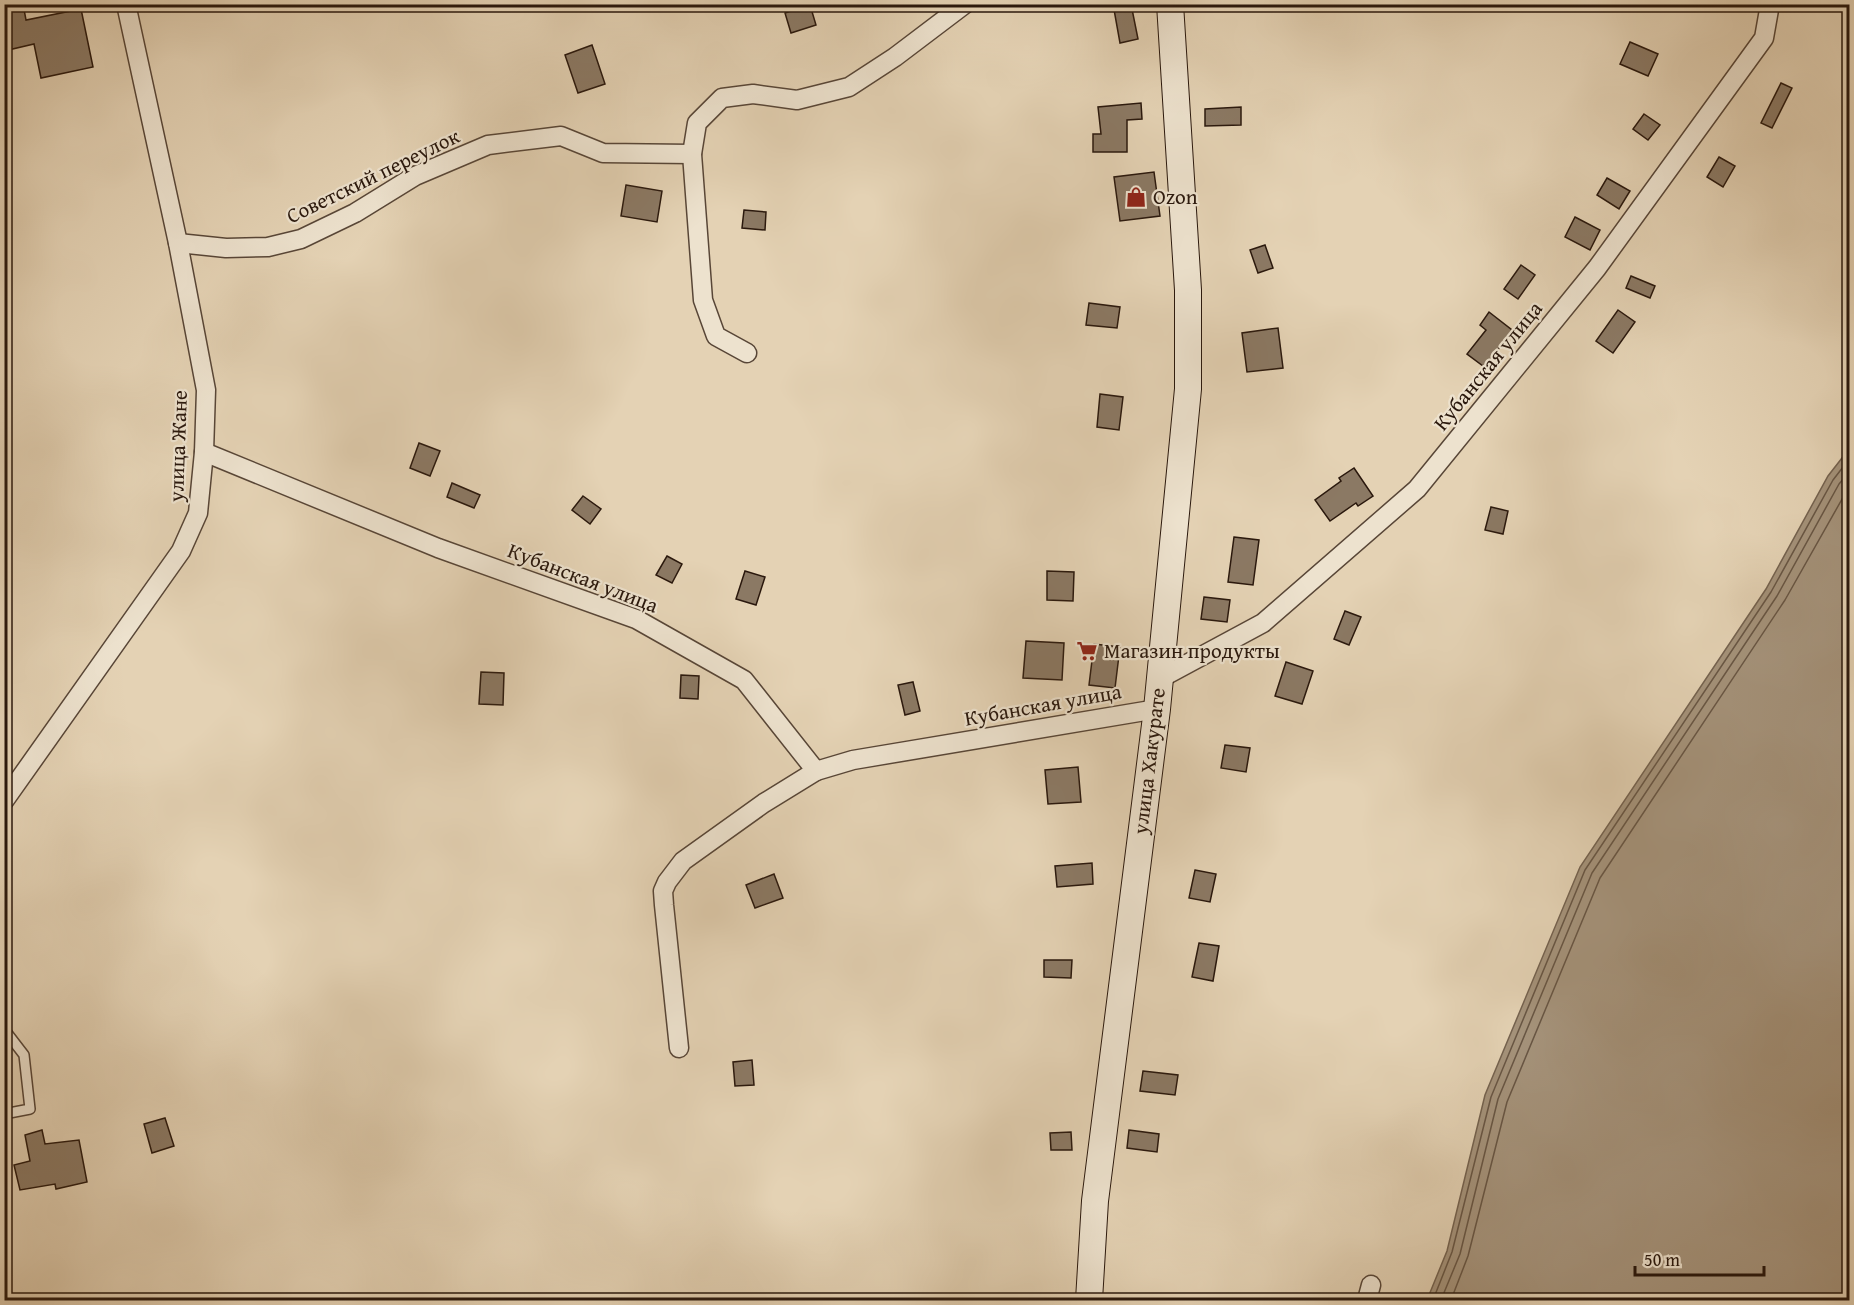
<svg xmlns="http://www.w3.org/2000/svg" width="1854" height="1305" viewBox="0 0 1854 1305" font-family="'Gentium Book Plus',serif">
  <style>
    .water { fill: #a5937b; stroke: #74624f; stroke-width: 1.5 }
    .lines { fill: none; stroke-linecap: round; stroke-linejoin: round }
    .shore { stroke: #685644; stroke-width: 1.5 }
    .building { fill: #8b7964; stroke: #2a180d; stroke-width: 1.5 }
    .lane-casing { stroke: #584637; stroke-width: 12 }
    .street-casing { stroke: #584637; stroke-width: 21 }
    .secondary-casing { stroke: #2a180d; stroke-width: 28 }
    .lane { stroke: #ede2ce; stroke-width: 9 }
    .street { stroke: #ede2ce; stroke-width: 18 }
    .secondary { stroke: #ede2ce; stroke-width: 26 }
    .labels { text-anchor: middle; stroke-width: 4.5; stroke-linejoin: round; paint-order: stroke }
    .street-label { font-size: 21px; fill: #2a180d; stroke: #ede2ce }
    .poi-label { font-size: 21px; fill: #2a180d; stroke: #ede2ce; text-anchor: start }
  </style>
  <rect width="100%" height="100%" fill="#e4d2b4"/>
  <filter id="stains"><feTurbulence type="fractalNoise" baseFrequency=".00333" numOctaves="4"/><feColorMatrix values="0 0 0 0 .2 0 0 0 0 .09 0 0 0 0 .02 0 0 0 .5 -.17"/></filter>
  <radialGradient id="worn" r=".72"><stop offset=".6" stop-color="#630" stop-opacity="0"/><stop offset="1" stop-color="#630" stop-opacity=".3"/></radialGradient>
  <polygon class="water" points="1849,449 1849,1300 1427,1300 1447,1251 1485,1095 1580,867 1766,589 1828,476"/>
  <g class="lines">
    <g class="shore">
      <polyline points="1433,1300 1452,1252 1491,1097 1585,870 1771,592 1833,480 1850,458"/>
      <polyline points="1441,1300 1460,1254 1498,1099 1592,873 1777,596 1839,484 1850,471"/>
      <polyline points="1451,1300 1468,1256 1507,1102 1600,878 1785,600 1850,485"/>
    </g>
  </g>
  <g class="building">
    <polygon points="4,4 23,4 26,20 81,9 93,67 41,78 34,44 4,51"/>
    <polygon points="1113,4 1131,4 1138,39 1120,43"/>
    <polygon points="810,5 816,25 791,33 785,13"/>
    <polygon points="1630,42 1658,54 1648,76 1620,64"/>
    <polygon points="592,45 605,84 578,93 565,55"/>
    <polygon points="1781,83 1792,88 1772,128 1761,123"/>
    <polygon points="1141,103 1142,119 1127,120 1127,152 1093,152 1093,134 1101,134 1098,107"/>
    <polygon points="1241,107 1241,125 1205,126 1205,109"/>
    <polygon points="1644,114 1660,125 1648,140 1633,129"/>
    <polygon points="1719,157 1735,166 1723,187 1707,177"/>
    <polygon points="1154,172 1160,216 1120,221 1114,177"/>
    <polygon points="1607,178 1630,191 1619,209 1597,195"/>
    <polygon points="626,185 662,191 657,222 621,216"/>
    <polygon points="744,210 766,212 765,230 742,228"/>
    <polygon points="1575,217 1600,230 1590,250 1565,237"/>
    <polygon points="1265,245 1273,268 1258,273 1250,250"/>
    <polygon points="1521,265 1535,275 1518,299 1504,289"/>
    <polygon points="1631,276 1655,286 1650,298 1626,288"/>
    <polygon points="1089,303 1120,307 1117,328 1086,325"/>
    <polygon points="1618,310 1635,322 1613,353 1596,341"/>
    <polygon points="1489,312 1512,330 1495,354 1497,356 1487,369 1467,354 1486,330 1480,325"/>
    <polygon points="1278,328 1283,368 1247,372 1242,333"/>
    <polygon points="1100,394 1123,397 1119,430 1097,427"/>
    <polygon points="419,443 440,451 430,476 410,468"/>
    <polygon points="1354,468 1373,496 1358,506 1356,503 1330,521 1315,500 1341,481 1339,478"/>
    <polygon points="452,483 480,495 474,508 447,497"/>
    <polygon points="583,496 601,509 590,524 572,510"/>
    <polygon points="1491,507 1508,511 1503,534 1485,530"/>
    <polygon points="1234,537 1259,540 1253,585 1228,582"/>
    <polygon points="667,556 682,564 672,583 656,575"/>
    <polygon points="745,571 765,577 756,605 736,599"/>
    <polygon points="1047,571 1074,572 1073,601 1047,600"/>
    <polygon points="1204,597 1230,600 1227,622 1201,619"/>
    <polygon points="1345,611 1361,617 1349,645 1334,639"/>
    <polygon points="1026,641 1064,643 1062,680 1023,678"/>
    <polygon points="1094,644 1120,647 1115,688 1089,685"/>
    <polygon points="1286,662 1313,671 1302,704 1275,696"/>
    <polygon points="481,672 504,673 503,705 479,704"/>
    <polygon points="681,675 699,676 698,699 680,698"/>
    <polygon points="913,682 920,711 905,715 898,685"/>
    <polygon points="1225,745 1250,748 1246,772 1221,768"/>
    <polygon points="1078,767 1081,802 1048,804 1045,770"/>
    <polygon points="1092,863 1093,884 1057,887 1055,866"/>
    <polygon points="1195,870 1216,874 1210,902 1189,898"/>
    <polygon points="774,874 783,898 755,908 746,885"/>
    <polygon points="1199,943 1219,946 1213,981 1192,977"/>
    <polygon points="1044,960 1072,960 1071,978 1044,977"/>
    <polygon points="752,1060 754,1085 735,1086 733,1062"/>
    <polygon points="1143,1071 1178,1075 1175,1095 1140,1091"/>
    <polygon points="165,1118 174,1146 152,1153 144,1124"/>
    <polygon points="42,1130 45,1144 79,1140 87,1182 56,1189 55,1184 20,1190 14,1165 30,1161 25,1135"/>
    <polygon points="1129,1130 1159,1134 1157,1152 1127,1148"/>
    <polygon points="1071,1132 1072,1150 1051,1150 1050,1133"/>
  </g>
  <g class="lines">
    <g class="lane-casing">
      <polyline id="lane" points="4,1029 24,1055 30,1109 4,1114"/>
    </g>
    <g class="street-casing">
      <g id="street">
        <polyline points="178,243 226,248 268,247 301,239 355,213 415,176 488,145 561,136 603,153 692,154"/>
        <polyline points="747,353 716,336 703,300 692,154 697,123 722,98 753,94 797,100 849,87 895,57 965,4"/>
        <polyline points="204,452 438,548 636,619 744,680 816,771 853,760 1157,709"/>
        <polyline points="1159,679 1263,623 1417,489 1597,268 1764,38 1770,4"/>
        <polyline points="4,801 181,551 198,513 204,452 206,390 178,243 126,4"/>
        <polyline points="679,1048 664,905 663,891 667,882 683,861 764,803 816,771"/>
        <polyline points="1367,1300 1371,1285"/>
      </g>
    </g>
    <g class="secondary-casing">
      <polyline id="secondary" points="1089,1300 1095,1201 1157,709 1188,389 1188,290 1170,4"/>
    </g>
    <use href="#lane" class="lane"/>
    <use href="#street" class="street"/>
    <use href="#secondary" class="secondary"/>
  </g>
  <defs>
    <g id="shop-bare" transform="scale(1.62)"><path d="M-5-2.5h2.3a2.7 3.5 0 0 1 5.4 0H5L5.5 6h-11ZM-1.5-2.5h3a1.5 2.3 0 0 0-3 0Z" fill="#8f2418" stroke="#ede2ce" stroke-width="2.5" paint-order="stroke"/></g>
    <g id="supermarket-bare" transform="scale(1.62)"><path d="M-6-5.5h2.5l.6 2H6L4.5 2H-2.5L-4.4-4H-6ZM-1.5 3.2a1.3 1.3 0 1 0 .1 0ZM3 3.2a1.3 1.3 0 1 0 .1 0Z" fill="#8f2418" stroke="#ede2ce" stroke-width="2.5" paint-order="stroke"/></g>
  </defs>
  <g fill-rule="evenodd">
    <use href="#shop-bare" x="1136" y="197"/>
    <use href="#supermarket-bare" x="1087" y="651"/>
  </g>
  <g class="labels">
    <g class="street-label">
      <text transform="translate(373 176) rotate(-26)" y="7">Советский переулок</text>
      <text transform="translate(1488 366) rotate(-51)" y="7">Кубанская улица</text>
      <text transform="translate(178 446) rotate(-88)" y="7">улица Жане</text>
      <text transform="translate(583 578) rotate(21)" y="7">Кубанская улица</text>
      <text transform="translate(1043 705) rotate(-10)" y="7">Кубанская улица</text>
      <text transform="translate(1149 761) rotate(-83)" y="7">улица Хакурате</text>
    </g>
    <g class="poi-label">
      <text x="1153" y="204">Ozon</text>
      <text x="1104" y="658">Магазин продукты</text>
    </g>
  </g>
  <rect width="1854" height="1305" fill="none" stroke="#e4d2b4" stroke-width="24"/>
  <rect x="6" y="6" width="1842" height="1293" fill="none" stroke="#2a180d" stroke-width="3"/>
  <rect x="12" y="12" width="1830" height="1281" fill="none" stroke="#2a180d" stroke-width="1.5"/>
  <path d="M1635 1266v9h129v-9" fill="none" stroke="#2a180d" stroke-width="3"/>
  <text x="1644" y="1266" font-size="18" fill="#2a180d" stroke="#ede2ce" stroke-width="4.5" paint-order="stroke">50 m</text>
  <rect width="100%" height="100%" filter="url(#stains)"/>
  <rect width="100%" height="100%" fill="url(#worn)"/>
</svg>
